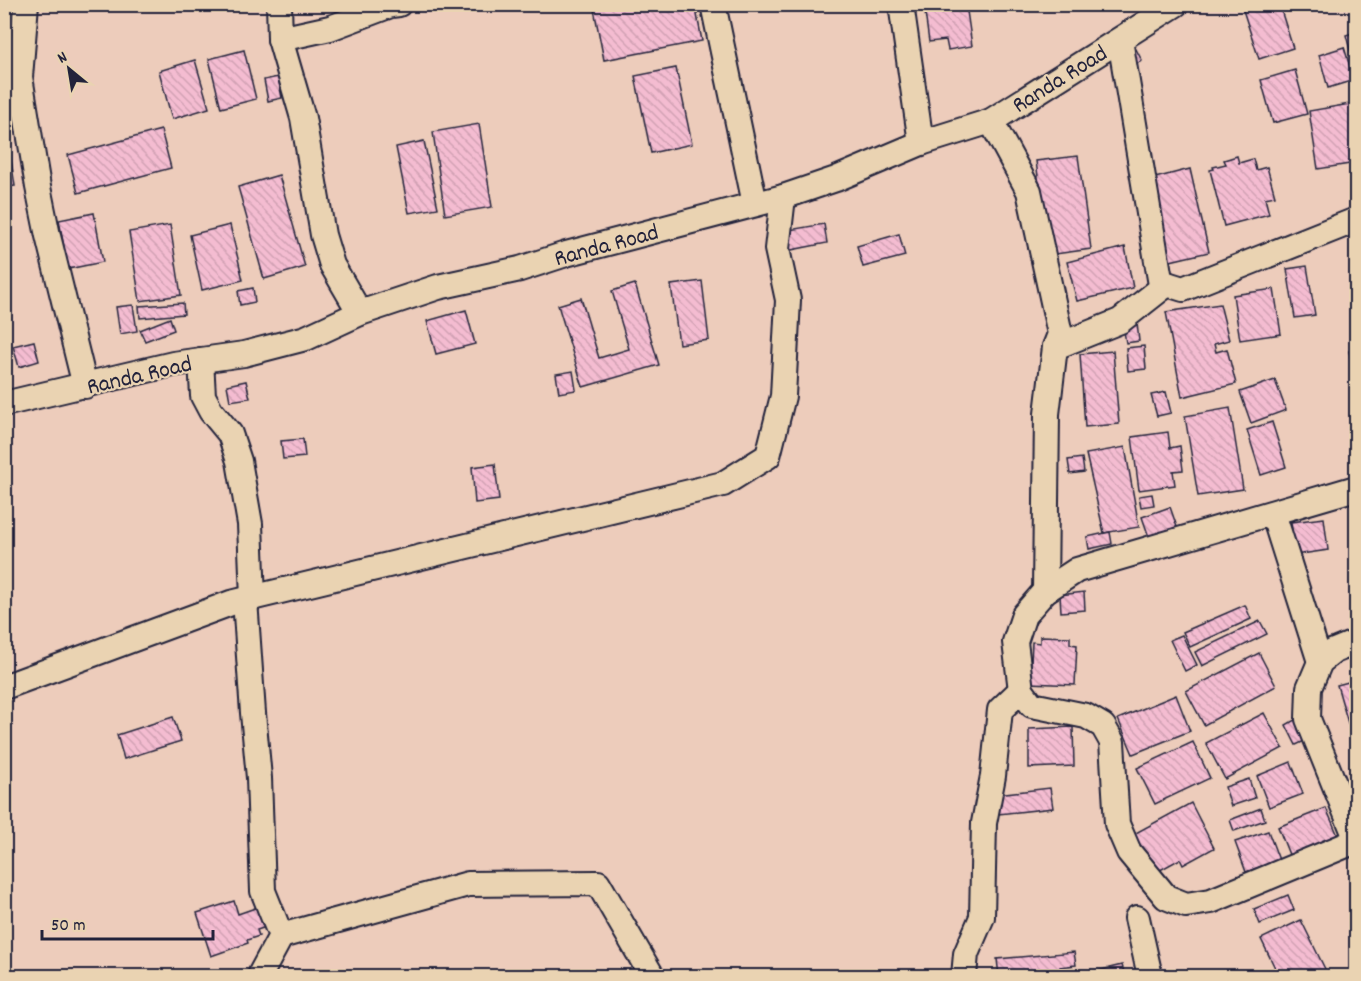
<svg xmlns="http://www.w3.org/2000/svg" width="1361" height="981" viewBox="0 0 1361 981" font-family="Dekko,sans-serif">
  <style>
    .building { fill: url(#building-back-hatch); stroke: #22223b; stroke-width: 1.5 }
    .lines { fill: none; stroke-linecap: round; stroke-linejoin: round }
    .street-casing { stroke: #22223b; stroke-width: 28 }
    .street { stroke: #ead3b2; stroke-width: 24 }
    .labels { text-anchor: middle; stroke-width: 4.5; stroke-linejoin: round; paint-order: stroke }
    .street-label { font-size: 24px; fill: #22223b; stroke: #ead3b2 }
  </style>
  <defs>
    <pattern id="building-back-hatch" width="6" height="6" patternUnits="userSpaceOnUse" patternTransform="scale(1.5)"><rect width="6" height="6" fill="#f4bcd1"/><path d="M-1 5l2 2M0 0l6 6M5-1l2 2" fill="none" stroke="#d1a1b4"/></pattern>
  </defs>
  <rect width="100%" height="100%" fill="#edccbb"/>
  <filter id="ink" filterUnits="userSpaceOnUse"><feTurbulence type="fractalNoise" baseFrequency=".0167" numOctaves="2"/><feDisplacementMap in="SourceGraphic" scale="12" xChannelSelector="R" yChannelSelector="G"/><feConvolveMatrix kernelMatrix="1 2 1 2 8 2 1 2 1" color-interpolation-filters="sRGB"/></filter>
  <g filter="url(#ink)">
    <g class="building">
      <polygon points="593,4 695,4 702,41 604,60"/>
      <polygon points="966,4 972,46 948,50 946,40 929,42 924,5"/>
      <polygon points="1241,4 1265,4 1266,8 1279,4 1293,48 1259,59"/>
      <polygon points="1356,32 1356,72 1346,35"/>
      <polygon points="1344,47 1354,80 1328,88 1319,55"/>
      <polygon points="1136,49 1142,61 1130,67 1124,55"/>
      <polygon points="244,50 256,99 221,108 209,59"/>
      <polygon points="195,60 209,108 172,119 159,71"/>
      <polygon points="676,68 692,144 651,153 635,76"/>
      <polygon points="1295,70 1307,114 1273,123 1261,80"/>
      <polygon points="278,77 282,98 268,101 264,80"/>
      <polygon points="1356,103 1356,163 1318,169 1309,111"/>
      <polygon points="479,124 492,207 445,215 433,132"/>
      <polygon points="161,130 171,168 78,193 68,155"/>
      <polygon points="424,141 438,208 409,213 396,147"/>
      <polygon points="4,147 9,147 15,186 4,187"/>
      <polygon points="1078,156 1091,249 1048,255 1036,161"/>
      <polygon points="1237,156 1239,163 1253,159 1256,170 1267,167 1275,196 1265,198 1269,214 1224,226 1210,170 1214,169 1213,167 1226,164 1224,160"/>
      <polygon points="1190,169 1209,252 1170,261 1151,179"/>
      <polygon points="279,175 305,267 264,279 238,187"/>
      <polygon points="94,213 103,262 68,269 59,220"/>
      <polygon points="824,224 827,243 786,251 783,231"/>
      <polygon points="170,225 181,295 140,301 129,232"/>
      <polygon points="230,225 243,280 202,290 190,235"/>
      <polygon points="899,234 905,256 863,267 857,246"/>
      <polygon points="1125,247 1133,288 1077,301 1067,262"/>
      <polygon points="1307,266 1315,315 1295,318 1287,269"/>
      <polygon points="702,281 709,340 679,344 671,285"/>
      <polygon points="635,284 659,365 583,387 558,305 581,298 599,358 629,349 612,291"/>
      <polygon points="253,288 255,302 240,305 238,291"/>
      <polygon points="1274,289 1281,334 1240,340 1233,295"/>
      <polygon points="183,303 184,314 140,318 139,306"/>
      <polygon points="1220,304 1229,340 1214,344 1216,352 1227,349 1236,384 1182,397 1166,312"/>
      <polygon points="133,305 137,331 120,334 116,307"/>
      <polygon points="466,310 475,344 436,354 427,321"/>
      <polygon points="170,318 174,330 145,341 140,330"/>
      <polygon points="1137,323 1139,341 1126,343 1123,325"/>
      <polygon points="34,341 39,361 19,367 13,346"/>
      <polygon points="1144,346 1146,369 1128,371 1126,348"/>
      <polygon points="1356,349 1356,386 1349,351"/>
      <polygon points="1113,351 1119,424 1085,427 1080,354"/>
      <polygon points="573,371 576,390 559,393 556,374"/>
      <polygon points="1275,380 1286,410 1251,423 1240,392"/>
      <polygon points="246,381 250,398 230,401 227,385"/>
      <polygon points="1166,392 1171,413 1157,416 1151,395"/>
      <polygon points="1230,408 1243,489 1198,496 1185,416"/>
      <polygon points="1272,422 1286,467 1261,475 1247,430"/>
      <polygon points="1168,432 1170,448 1180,446 1183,470 1173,471 1175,485 1139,490 1132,437"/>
      <polygon points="303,439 305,457 283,459 281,441"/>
      <polygon points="1125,447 1139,527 1104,533 1086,454"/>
      <polygon points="1082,458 1084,472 1070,474 1068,460"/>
      <polygon points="495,464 499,500 475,503 472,467"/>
      <polygon points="1152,494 1154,505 1141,507 1139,496"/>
      <polygon points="1170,507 1177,527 1149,537 1142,517"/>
      <polygon points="1324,518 1328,550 1295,555 1291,522"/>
      <polygon points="1110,532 1112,544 1089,549 1087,537"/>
      <polygon points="1084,592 1085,610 1061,612 1060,595"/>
      <polygon points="1245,605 1251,619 1190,647 1183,632"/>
      <polygon points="1260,621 1267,634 1202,666 1195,652"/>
      <polygon points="1182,635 1197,665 1185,671 1170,640"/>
      <polygon points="1040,636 1070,637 1070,644 1077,645 1075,685 1030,683 1032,642 1040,643"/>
      <polygon points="1259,653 1276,686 1204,725 1186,691"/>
      <polygon points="1356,680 1356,720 1348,723 1337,685"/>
      <polygon points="1176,695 1190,731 1133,754 1118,719"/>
      <polygon points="1264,713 1283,748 1225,779 1206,743"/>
      <polygon points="173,717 181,741 124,759 117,735"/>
      <polygon points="1298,718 1309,739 1296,745 1286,725"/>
      <polygon points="1073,727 1074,766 1029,768 1029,729"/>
      <polygon points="1193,742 1210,778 1155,804 1137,768"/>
      <polygon points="1291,762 1303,794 1269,807 1257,776"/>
      <polygon points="1249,779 1255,798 1231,806 1225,787"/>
      <polygon points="1050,788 1053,808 999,814 997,794"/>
      <polygon points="1191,803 1214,848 1183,865 1180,859 1153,874 1132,835"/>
      <polygon points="1261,808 1265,820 1234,831 1230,820"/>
      <polygon points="1326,808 1339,838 1290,857 1278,827"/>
      <polygon points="1268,831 1279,860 1246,872 1235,842"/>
      <polygon points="1288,895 1294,910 1260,924 1254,909"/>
      <polygon points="234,901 238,914 258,907 266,927 257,930 259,936 247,940 248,943 211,956 197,913"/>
      <polygon points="1301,920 1326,971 1314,976 1279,976 1261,939"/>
      <polygon points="1074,952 1076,965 1060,967 1061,976 999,976 997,959"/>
      <polygon points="1122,965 1125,976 1086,976 1085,974"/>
    </g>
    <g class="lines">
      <g class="street-casing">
        <g id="street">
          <polyline points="26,4 20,77 38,187 48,236 85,386"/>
          <polyline points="279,4 280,39 303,118 323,235 332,265 360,313"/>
          <polyline points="713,4 755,204"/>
          <polyline points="901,4 921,143"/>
          <polyline points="280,39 330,28 391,5 399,4"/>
          <polyline points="1120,40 1161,285 1167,284 1183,289 1356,220"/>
          <polyline points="991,121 1029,191 1060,334 1055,347 1047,414 1045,591"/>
          <polyline points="1055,347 1120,321 1167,284"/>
          <polyline points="201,360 203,396 211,411 230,434 239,461 250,524 253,598"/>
          <polyline points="4,404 173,364 244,354 306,338 360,313 438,287 520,269 566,254 783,197 836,179 921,143 991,121 1176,4"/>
          <polyline points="1356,488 1077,570 1045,591 1024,615 1015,642 1021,690 1032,705 1086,716 1103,726 1112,742 1117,824 1129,852 1166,897 1186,905 1211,901 1356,841"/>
          <polyline points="1273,513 1320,662"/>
          <polyline points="245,600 253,713 259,778 263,891 281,936 261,973 261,976"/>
          <polyline points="1356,642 1334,651 1320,662 1309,688 1308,719 1356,838"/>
          <polyline points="4,687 231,603 723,484 768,456 783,396 788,300 777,249 783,197"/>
          <polyline points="1137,918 1150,976"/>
          <polyline points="281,936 468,884 598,883 652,976"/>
          <polyline points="964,976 966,954 982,917 984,823 993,776 1000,710 1021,690"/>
        </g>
      </g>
      <use href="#street" class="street"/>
    </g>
  </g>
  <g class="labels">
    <g class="street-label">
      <text transform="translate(1059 78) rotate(-32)" y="8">Randa Road</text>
      <text transform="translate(606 244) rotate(-15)" y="8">Randa Road</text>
      <text transform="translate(139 374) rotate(-13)" y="8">Randa Road</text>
    </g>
  </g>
  <rect width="1361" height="981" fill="none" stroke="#ead3b2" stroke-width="24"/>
  <rect x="12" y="12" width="1337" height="957" fill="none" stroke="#22223b" stroke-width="2" filter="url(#ink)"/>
  <g transform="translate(69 69) rotate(330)" stroke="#ead3b2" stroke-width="4.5" paint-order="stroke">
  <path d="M0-4.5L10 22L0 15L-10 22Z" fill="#22223b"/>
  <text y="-9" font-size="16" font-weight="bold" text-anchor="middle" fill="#22223b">N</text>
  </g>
  <path d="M42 930v9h171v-9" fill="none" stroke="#22223b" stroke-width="3"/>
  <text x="51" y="930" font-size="18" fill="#22223b" stroke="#ead3b2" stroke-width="4.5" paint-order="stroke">50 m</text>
</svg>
